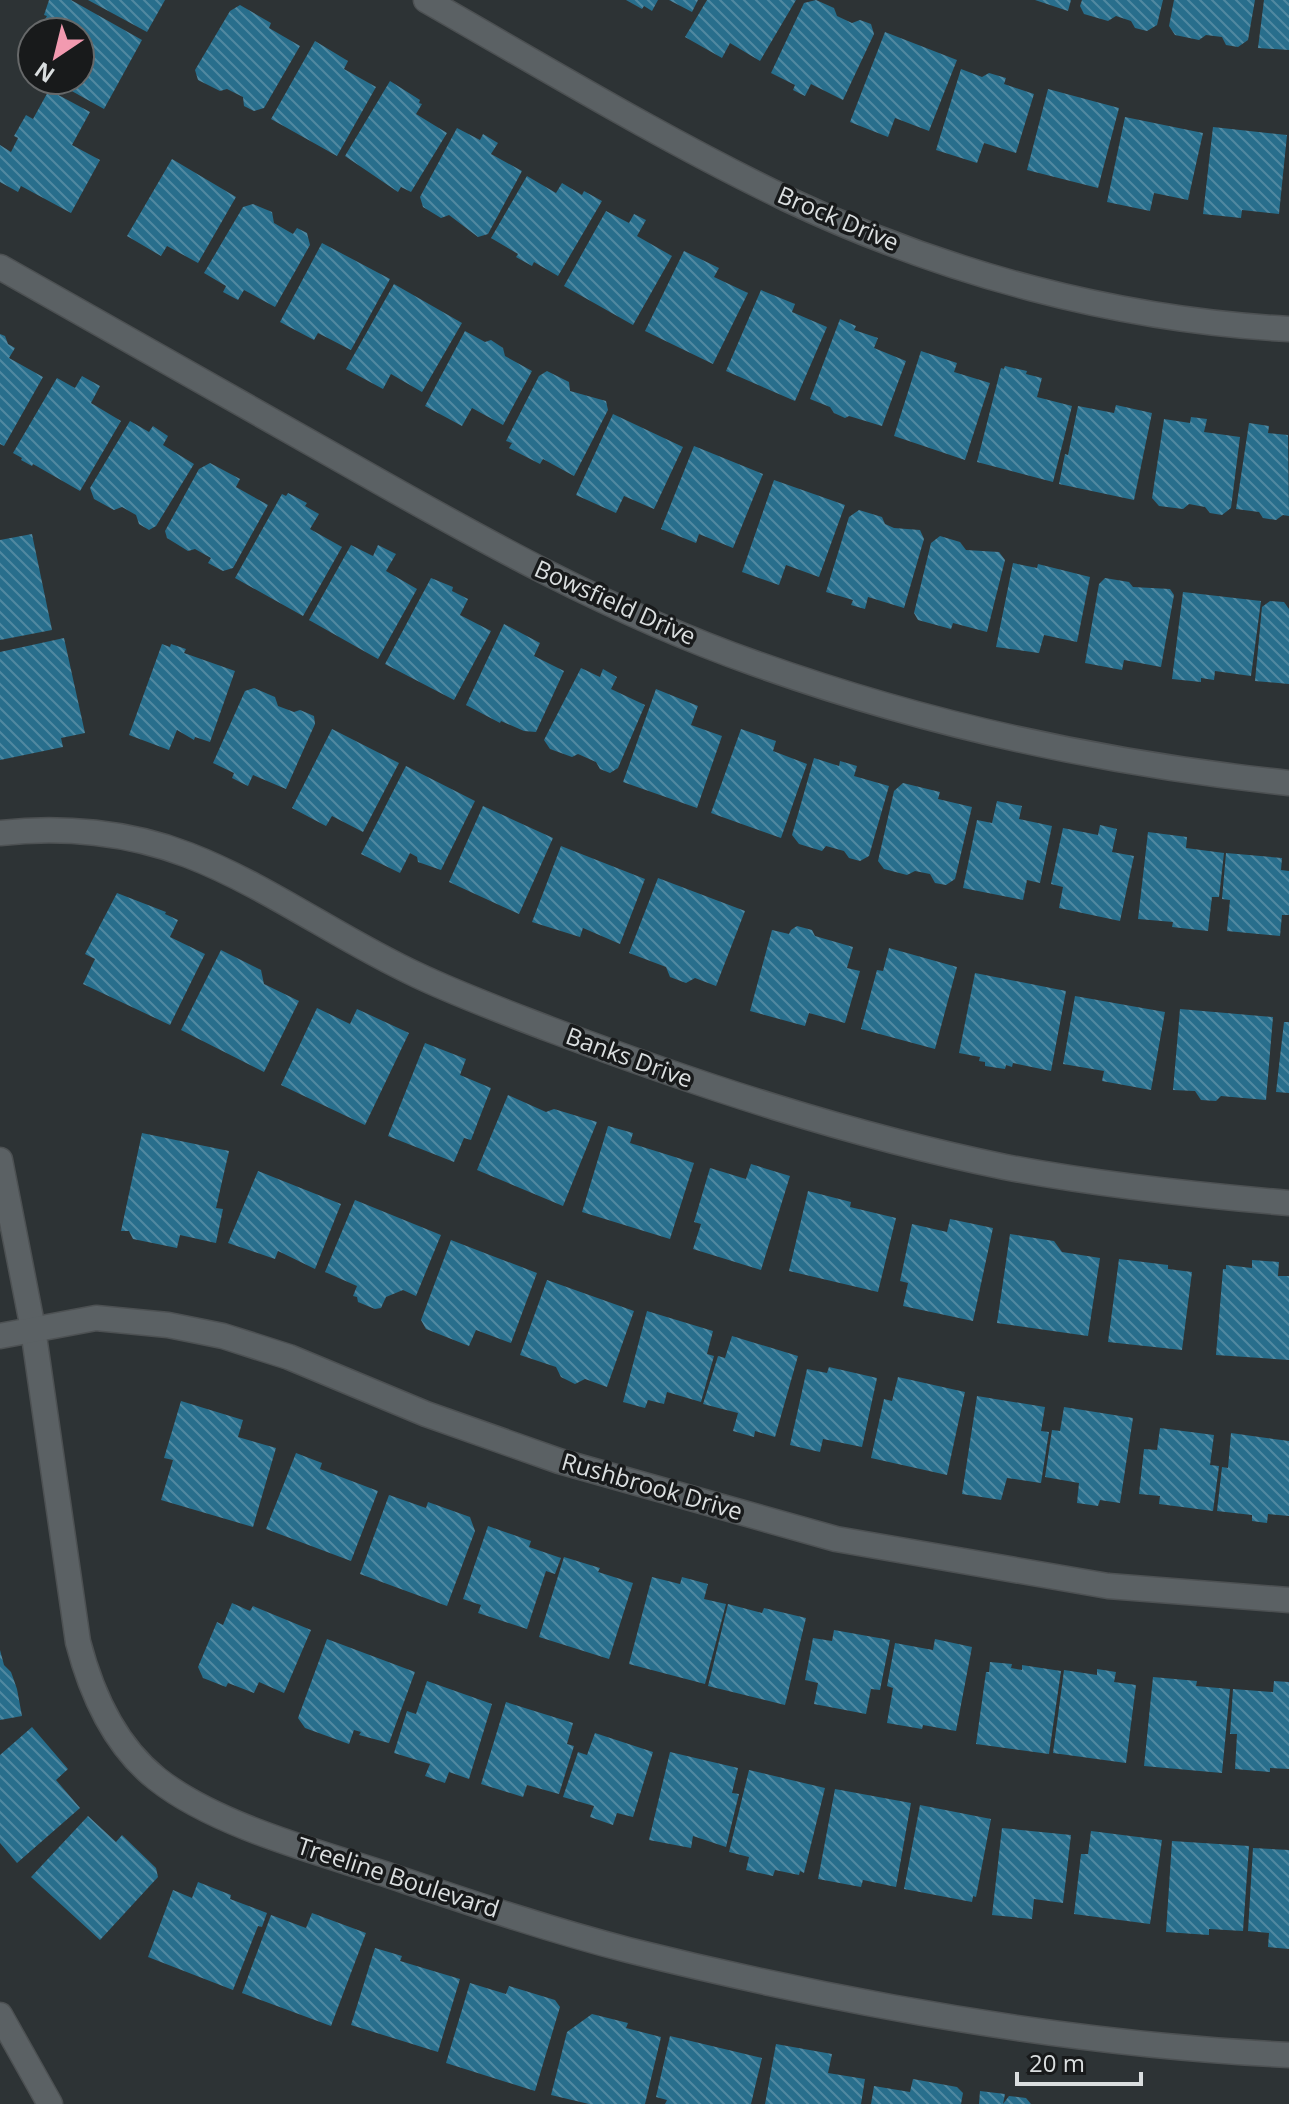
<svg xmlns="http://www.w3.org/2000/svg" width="1289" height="2104" viewBox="0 0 1289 2104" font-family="'Open Sans',sans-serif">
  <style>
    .building { fill: url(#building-back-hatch) }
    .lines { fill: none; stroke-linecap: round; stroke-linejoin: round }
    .street-casing { stroke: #4d5153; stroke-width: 27 }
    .street { stroke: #5b6164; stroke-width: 24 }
    .labels { text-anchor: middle; stroke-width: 7; stroke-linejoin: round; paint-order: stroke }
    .street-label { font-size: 24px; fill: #dadedf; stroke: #181a1b }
  </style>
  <defs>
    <pattern id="building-back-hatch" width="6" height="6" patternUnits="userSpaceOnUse" patternTransform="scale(2)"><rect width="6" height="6" fill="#286e8c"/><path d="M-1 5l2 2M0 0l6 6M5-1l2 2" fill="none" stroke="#5189a1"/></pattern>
  </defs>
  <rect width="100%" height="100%" fill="#2d3335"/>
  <g class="building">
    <polygon points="49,0 71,0 142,40 104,109 52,80 80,80 80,32 38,31 47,16 44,15"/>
    <polygon points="88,0 165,0 147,32"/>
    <polygon points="626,0 658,0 652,11 644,6 642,9"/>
    <polygon points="669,0 698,0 692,12"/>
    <polygon points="707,0 796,0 760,61 730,43 722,58 685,37"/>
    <polygon points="816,0 834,8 837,16 852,23 860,20 871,24 874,34 843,100 811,84 805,96 793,90 795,85 771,73 804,3"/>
    <polygon points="1035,0 1071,0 1068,11"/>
    <polygon points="1082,0 1163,0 1157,25 1147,31 1135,28 1131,21 1116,16 1108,21 1084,14 1080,6"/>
    <polygon points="1174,0 1255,0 1248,40 1238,47 1226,45 1222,37 1206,35 1199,40 1175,35 1169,26"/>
    <polygon points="1264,0 1289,0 1289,50 1258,48"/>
    <polygon points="240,5 271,23 269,28 300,46 264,108 254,111 244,106 243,97 227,89 220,91 198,80 195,70 230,11"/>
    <polygon points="885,32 957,60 929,131 895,118 888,137 850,122"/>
    <polygon points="315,41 348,61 344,69 376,87 337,156 271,119"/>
    <polygon points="961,69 982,77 989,73 1006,78 1004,84 1034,94 1016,153 984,143 977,163 936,150"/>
    <polygon points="390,81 420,100 419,103 422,104 416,114 447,133 411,192 401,187 398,192 345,156"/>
    <polygon points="1048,89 1119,108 1098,188 1027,170"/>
    <polygon points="49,90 90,112 72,145 100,160 71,213 21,186 18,192 0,182 0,145 11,152 18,138 14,136 26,115 33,119"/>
    <polygon points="1125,117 1203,133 1188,200 1154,193 1150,211 1107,202"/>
    <polygon points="1213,127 1287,135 1279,214 1242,210 1241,218 1203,214"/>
    <polygon points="457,128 480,140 483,134 498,143 491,154 522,171 488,234 478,237 449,215 441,218 423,207 420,197"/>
    <polygon points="172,159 236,197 198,263 167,246 161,256 127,236"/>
    <polygon points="527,176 556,193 562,183 582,195 584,191 602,201 558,276 534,262 532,266 516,257 518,254 491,238"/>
    <polygon points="253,204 272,212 274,223 293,234 297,228 307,233 310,245 275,307 244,290 238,300 223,292 226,286 204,273 243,207"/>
    <polygon points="606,211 629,223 634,214 646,220 637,236 672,256 633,325 564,286"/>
    <polygon points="322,243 390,279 351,350 318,333 314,340 280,322"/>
    <polygon points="684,251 719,268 714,277 748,293 713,364 645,331"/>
    <polygon points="394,284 462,323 422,392 391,374 383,389 346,369"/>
    <polygon points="761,290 795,304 792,312 827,327 795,401 726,371"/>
    <polygon points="840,319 856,326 854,330 878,338 874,348 906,361 882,426 849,416 845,418 834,413 830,407 810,399"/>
    <polygon points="465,331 485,342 491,340 503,348 505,356 532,371 503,425 472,408 462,426 425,406"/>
    <polygon points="0,334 5,336 8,344 15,348 9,358 43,377 4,446 0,444"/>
    <polygon points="921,351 957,363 954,372 990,383 965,460 894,436"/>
    <polygon points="1005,366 1027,371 1026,374 1042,378 1037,397 1072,406 1053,482 977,462 1001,368 1004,369"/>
    <polygon points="547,371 569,382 570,391 606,401 608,410 574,476 543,459 540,464 509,448 512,443 506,441 539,376"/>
    <polygon points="82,376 100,386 91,403 121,421 80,491 33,464 32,466 21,460 22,458 13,453 57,378 75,388"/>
    <polygon points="1116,405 1152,413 1134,500 1059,484 1065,454 1068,455 1078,406 1114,413"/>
    <polygon points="613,414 683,447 654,509 624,496 616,513 576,495"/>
    <polygon points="1191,417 1207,419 1204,432 1240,437 1231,508 1222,515 1210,513 1205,507 1189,504 1183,509 1159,506 1152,498 1164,419 1190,423"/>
    <polygon points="130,421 149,432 153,426 168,436 163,445 194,464 156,526 149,530 139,524 136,515 122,507 114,510 94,499 90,488"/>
    <polygon points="1249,423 1269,426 1268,433 1288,435 1289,516 1283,515 1276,520 1263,518 1259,512 1236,509"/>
    <polygon points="694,446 763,474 733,548 699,534 696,543 661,529"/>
    <polygon points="210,463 240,479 236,487 268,505 233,568 223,571 208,563 211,558 195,549 188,551 167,538 165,531 199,469"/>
    <polygon points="774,480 845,505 819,577 786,565 779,585 742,572"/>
    <polygon points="288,493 307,503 305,506 319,514 310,529 342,547 303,616 235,578 282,494 286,496"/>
    <polygon points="859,510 882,517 885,524 894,528 920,530 924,539 904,608 868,597 865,609 851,605 853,600 826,592 849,517"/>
    <polygon points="32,534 52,630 0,640 0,540"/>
    <polygon points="940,536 960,542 966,550 999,552 1005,560 987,632 953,623 951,629 918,620 914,613 931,543"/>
    <polygon points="351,545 373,556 378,545 396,554 386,571 417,589 378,659 309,620"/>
    <polygon points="1013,563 1037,568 1038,564 1090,577 1077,642 1044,635 1039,653 996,647"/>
    <polygon points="431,578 453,587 452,591 468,599 460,615 491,631 454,700 385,664"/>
    <polygon points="1105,578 1129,582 1133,587 1170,589 1174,595 1161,667 1124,660 1122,670 1085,663 1099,584"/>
    <polygon points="1183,592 1261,601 1251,676 1215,671 1214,680 1201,678 1201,682 1172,679"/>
    <polygon points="1270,601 1284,602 1289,609 1289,684 1255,681 1262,607"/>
    <polygon points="504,624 540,643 534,656 564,671 536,732 524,731 501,721 500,723 466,705"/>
    <polygon points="64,638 85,733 61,738 63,747 0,760 0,652"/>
    <polygon points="162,644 170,647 171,644 186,649 184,653 235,671 210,742 195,737 194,740 177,730 169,750 129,735"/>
    <polygon points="581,668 600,677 603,669 617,677 611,689 645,705 618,768 610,773 600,769 596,762 578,754 572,757 550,749 544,740"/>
    <polygon points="254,688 275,697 278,706 294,712 300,710 314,716 315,724 286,789 253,775 248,786 232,778 234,773 213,763 245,691"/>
    <polygon points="656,689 698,706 691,725 722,736 697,808 623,782"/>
    <polygon points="332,729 399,763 363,832 332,816 326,826 292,808"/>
    <polygon points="741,729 776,741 773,751 807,764 781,838 711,813"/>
    <polygon points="814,758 839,766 840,761 857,766 854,776 889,786 869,856 860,861 849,858 844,851 826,846 822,851 799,844 792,835"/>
    <polygon points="406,766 475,801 441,870 418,862 417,857 410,853 400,873 361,854"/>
    <polygon points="903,783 940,792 938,799 972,807 955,879 946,885 935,883 930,874 915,871 907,875 884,869 878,861 894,791"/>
    <polygon points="997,801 1022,806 1019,819 1052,826 1040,883 1027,880 1023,900 963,888 977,820 992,823"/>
    <polygon points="483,806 553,838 519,914 449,882"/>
    <polygon points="1100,825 1117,829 1112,852 1134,856 1120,921 1059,908 1063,887 1051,884 1063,828 1098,835"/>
    <polygon points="1148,832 1187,837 1186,848 1224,853 1219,897 1212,897 1208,931 1172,927 1173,922 1138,919"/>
    <polygon points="561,846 645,879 620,944 583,928 580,937 532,922"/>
    <polygon points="1226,853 1282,858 1281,870 1289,871 1289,915 1282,915 1280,936 1227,931 1230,900 1222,899"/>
    <polygon points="658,878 745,911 716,986 695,978 686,983 670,977 666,967 629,953"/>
    <polygon points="117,893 166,912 165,914 178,920 170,937 205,954 170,1025 83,984 95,959 85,954"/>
    <polygon points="797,926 812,930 815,936 853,947 847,968 860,971 845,1023 809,1013 805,1026 750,1011 772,930 789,934 791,930"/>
    <polygon points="889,948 957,967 935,1049 861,1029 877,970 883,971"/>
    <polygon points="221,950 261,970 264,984 299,1001 264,1072 181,1030"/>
    <polygon points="975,973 1066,991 1051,1071 1013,1063 1012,1067 1006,1065 1005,1069 985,1066 985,1062 979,1061 980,1057 959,1053"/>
    <polygon points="1075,996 1165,1012 1151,1090 1102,1081 1104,1071 1063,1064"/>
    <polygon points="317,1008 350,1024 357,1009 409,1033 365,1125 281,1085"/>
    <polygon points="1180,1009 1273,1017 1266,1100 1221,1096 1216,1101 1201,1100 1195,1091 1173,1090"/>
    <polygon points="1284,1022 1289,1022 1289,1093 1276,1092"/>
    <polygon points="425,1043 466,1059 460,1075 491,1088 471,1140 464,1138 454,1162 388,1136"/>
    <polygon points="508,1095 546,1112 554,1109 597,1122 563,1206 477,1170"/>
    <polygon points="608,1126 633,1133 630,1143 694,1163 670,1239 582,1212"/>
    <polygon points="142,1133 229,1151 216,1208 223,1209 216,1243 180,1235 177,1248 133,1239 129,1231 121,1231"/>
    <polygon points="751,1164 790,1176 761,1270 693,1249 701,1224 694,1222 710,1168 746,1179"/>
    <polygon points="258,1171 341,1204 315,1269 278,1251 275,1259 228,1243"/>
    <polygon points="808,1191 851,1202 850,1207 896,1218 878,1292 789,1271"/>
    <polygon points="355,1200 441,1235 416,1296 403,1290 386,1297 381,1308 375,1309 358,1302 357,1297 353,1296 357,1286 325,1272"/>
    <polygon points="950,1219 993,1228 973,1321 903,1306 908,1283 900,1281 912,1224 947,1232"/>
    <polygon points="1010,1234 1054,1241 1062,1252 1100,1258 1088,1336 997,1323"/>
    <polygon points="451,1240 537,1273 511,1343 476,1330 469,1346 426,1329 421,1320"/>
    <polygon points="1119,1259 1168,1265 1168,1269 1192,1272 1182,1350 1108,1342"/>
    <polygon points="1252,1260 1279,1262 1278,1276 1289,1276 1289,1360 1216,1355 1223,1269 1226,1269 1226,1265 1252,1268"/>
    <polygon points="547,1280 634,1311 607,1387 585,1379 575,1384 561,1377 556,1367 520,1355"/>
    <polygon points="647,1311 713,1331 707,1354 714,1356 701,1402 667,1392 664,1404 648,1400 645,1408 623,1402"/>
    <polygon points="732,1336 798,1356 775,1437 755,1431 754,1437 733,1431 738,1413 703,1404 718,1356 725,1358"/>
    <polygon points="829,1367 877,1378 862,1447 823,1439 820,1452 790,1445 807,1369 827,1373"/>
    <polygon points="898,1377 965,1392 947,1475 871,1458 884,1399 892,1401"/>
    <polygon points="977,1396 1045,1407 1041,1431 1049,1432 1041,1483 1007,1478 1001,1500 962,1494"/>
    <polygon points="181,1401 243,1420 238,1437 276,1448 253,1527 161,1500 173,1460 164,1458"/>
    <polygon points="1064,1407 1133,1418 1120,1503 1100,1500 1098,1506 1077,1503 1079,1483 1045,1477 1052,1430 1060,1431"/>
    <polygon points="1160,1428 1214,1435 1210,1465 1219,1466 1213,1511 1159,1504 1160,1496 1139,1494 1144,1449 1157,1450"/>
    <polygon points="1231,1433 1289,1441 1289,1516 1268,1514 1267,1523 1252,1521 1252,1515 1217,1511 1222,1467 1228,1468"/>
    <polygon points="296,1453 322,1463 320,1469 378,1491 351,1561 266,1529"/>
    <polygon points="389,1495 426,1508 428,1502 470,1517 475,1531 447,1606 360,1574"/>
    <polygon points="488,1526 531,1541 529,1547 561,1558 555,1574 546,1571 527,1629 478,1613 481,1605 463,1599"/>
    <polygon points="564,1557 600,1568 598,1572 633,1583 609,1659 539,1637"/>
    <polygon points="652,1577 680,1584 682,1577 708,1584 704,1599 726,1604 705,1684 629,1664"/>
    <polygon points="232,1603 250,1611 253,1606 311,1630 284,1693 259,1682 254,1693 228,1683 226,1687 203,1678 198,1667 217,1622 223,1625"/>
    <polygon points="728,1604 762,1613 764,1608 806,1618 785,1705 708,1686"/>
    <polygon points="834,1630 890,1640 880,1690 871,1689 866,1714 814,1704 818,1683 805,1680 813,1638 832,1641"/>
    <polygon points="327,1639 415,1672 389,1743 359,1735 361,1732 354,1730 349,1744 305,1728 298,1718"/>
    <polygon points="935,1639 972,1647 956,1731 923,1725 922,1729 887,1723 893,1688 887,1686 895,1643 933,1650"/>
    <polygon points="0,1650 4,1665 11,1672 17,1689 22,1716 0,1720"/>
    <polygon points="990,1662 1012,1664 1011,1668 1022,1670 1022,1665 1061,1671 1049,1754 976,1744 986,1672 989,1672"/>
    <polygon points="1097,1669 1116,1672 1114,1682 1136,1685 1126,1763 1053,1753 1064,1670 1097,1675"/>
    <polygon points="1153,1677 1197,1681 1196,1686 1230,1689 1222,1773 1144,1766"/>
    <polygon points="427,1681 492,1704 469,1779 449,1772 445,1783 425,1776 430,1764 394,1753 407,1711 416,1714"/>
    <polygon points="1274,1681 1289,1682 1289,1769 1270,1768 1270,1772 1235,1769 1237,1734 1230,1734 1233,1689 1273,1692"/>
    <polygon points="506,1702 573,1723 567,1744 574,1746 559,1794 527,1785 523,1797 481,1784"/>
    <polygon points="32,1727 68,1769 56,1780 80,1808 17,1863 0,1843 0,1755"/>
    <polygon points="595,1733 653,1752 633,1817 617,1813 613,1825 590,1817 594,1806 563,1797 578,1752 587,1755"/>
    <polygon points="670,1752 738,1768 732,1793 739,1794 726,1847 693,1836 691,1848 649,1840"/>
    <polygon points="749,1770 825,1788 804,1873 800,1871 799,1875 775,1870 773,1876 746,1870 749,1857 729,1852"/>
    <polygon points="835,1789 911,1803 896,1887 863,1880 861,1887 818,1879"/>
    <polygon points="920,1805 991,1819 976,1897 973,1896 972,1902 904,1889"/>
    <polygon points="88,1816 116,1842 122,1835 156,1868 158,1877 100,1940 31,1877"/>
    <polygon points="1002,1828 1071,1835 1063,1903 1034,1899 1032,1919 992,1915"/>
    <polygon points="1091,1831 1162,1840 1150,1924 1074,1914 1081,1854 1088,1854"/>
    <polygon points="1172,1841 1249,1846 1243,1931 1209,1929 1209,1935 1166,1932"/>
    <polygon points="1253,1848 1289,1850 1289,1949 1268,1947 1269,1933 1248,1931"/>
    <polygon points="198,1882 231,1895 230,1899 267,1913 262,1927 258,1926 233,1990 148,1957 173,1890 192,1898"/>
    <polygon points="312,1913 366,1933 331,2026 242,1993 271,1915 306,1928"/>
    <polygon points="375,1948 402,1956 400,1961 460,1979 438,2052 351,2025"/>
    <polygon points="470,1983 506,1994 509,1986 555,2000 560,2007 535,2091 446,2063"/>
    <polygon points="592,2014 628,2023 626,2028 661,2037 645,2104 589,2104 551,2095 567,2032"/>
    <polygon points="670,2036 762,2058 751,2104 665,2104 667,2100 656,2097"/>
    <polygon points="776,2044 832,2054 828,2073 865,2079 861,2104 765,2104"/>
    <polygon points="913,2079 957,2087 963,2093 961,2104 871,2104 874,2086 910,2092"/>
    <polygon points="980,2091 1005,2094 1003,2104 1009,2096 1026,2098 1031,2104 979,2104"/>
  </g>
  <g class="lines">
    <g class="street-casing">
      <g id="street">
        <path d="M 426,0 C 545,68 664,140 787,199 C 943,273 1117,320 1289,329"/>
        <path d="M 0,267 C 117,333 233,399 350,465 C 480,539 612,613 754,663 C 927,725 1107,764 1289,783"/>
        <path d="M 0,833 C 62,826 129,832 188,855 C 268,886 339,939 417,975 C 459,995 505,1012 549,1029 C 698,1085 850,1135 1005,1167 C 1099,1185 1194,1195 1289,1203"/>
        <path d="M 0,1160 L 33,1329 L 78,1642 C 91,1692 115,1746 157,1779 C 215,1825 315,1851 385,1874 C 465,1901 546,1929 628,1950 C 844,2004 1066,2044 1289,2055"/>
        <polyline points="0,1336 96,1318 168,1325 223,1336 289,1357 426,1414 559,1461 836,1539 1108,1586 1289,1600"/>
        <polyline points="0,2015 50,2104"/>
      </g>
    </g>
    <use href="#street" class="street"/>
  </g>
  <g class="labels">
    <g class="street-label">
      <text transform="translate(838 219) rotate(23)" y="8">Brock Drive</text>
      <text transform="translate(615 603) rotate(24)" y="8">Bowsfield Drive</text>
      <text transform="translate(629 1058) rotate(20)" y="8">Banks Drive</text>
      <text transform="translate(652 1487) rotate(16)" y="8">Rushbrook Drive</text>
      <text transform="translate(398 1878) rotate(18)" y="8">Treeline Boulevard</text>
    </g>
  </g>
  <g transform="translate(56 56) rotate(215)"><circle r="38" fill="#181a1b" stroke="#666869" stroke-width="2"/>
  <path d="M0-6L14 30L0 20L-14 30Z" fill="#f29ab0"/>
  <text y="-12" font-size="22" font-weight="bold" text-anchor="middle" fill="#dadedf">N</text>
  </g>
  <path d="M1017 2072v12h124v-12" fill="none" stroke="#dadedf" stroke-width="4"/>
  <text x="1029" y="2072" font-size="24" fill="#dadedf" stroke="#181a1b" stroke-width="6" paint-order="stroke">20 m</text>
</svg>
